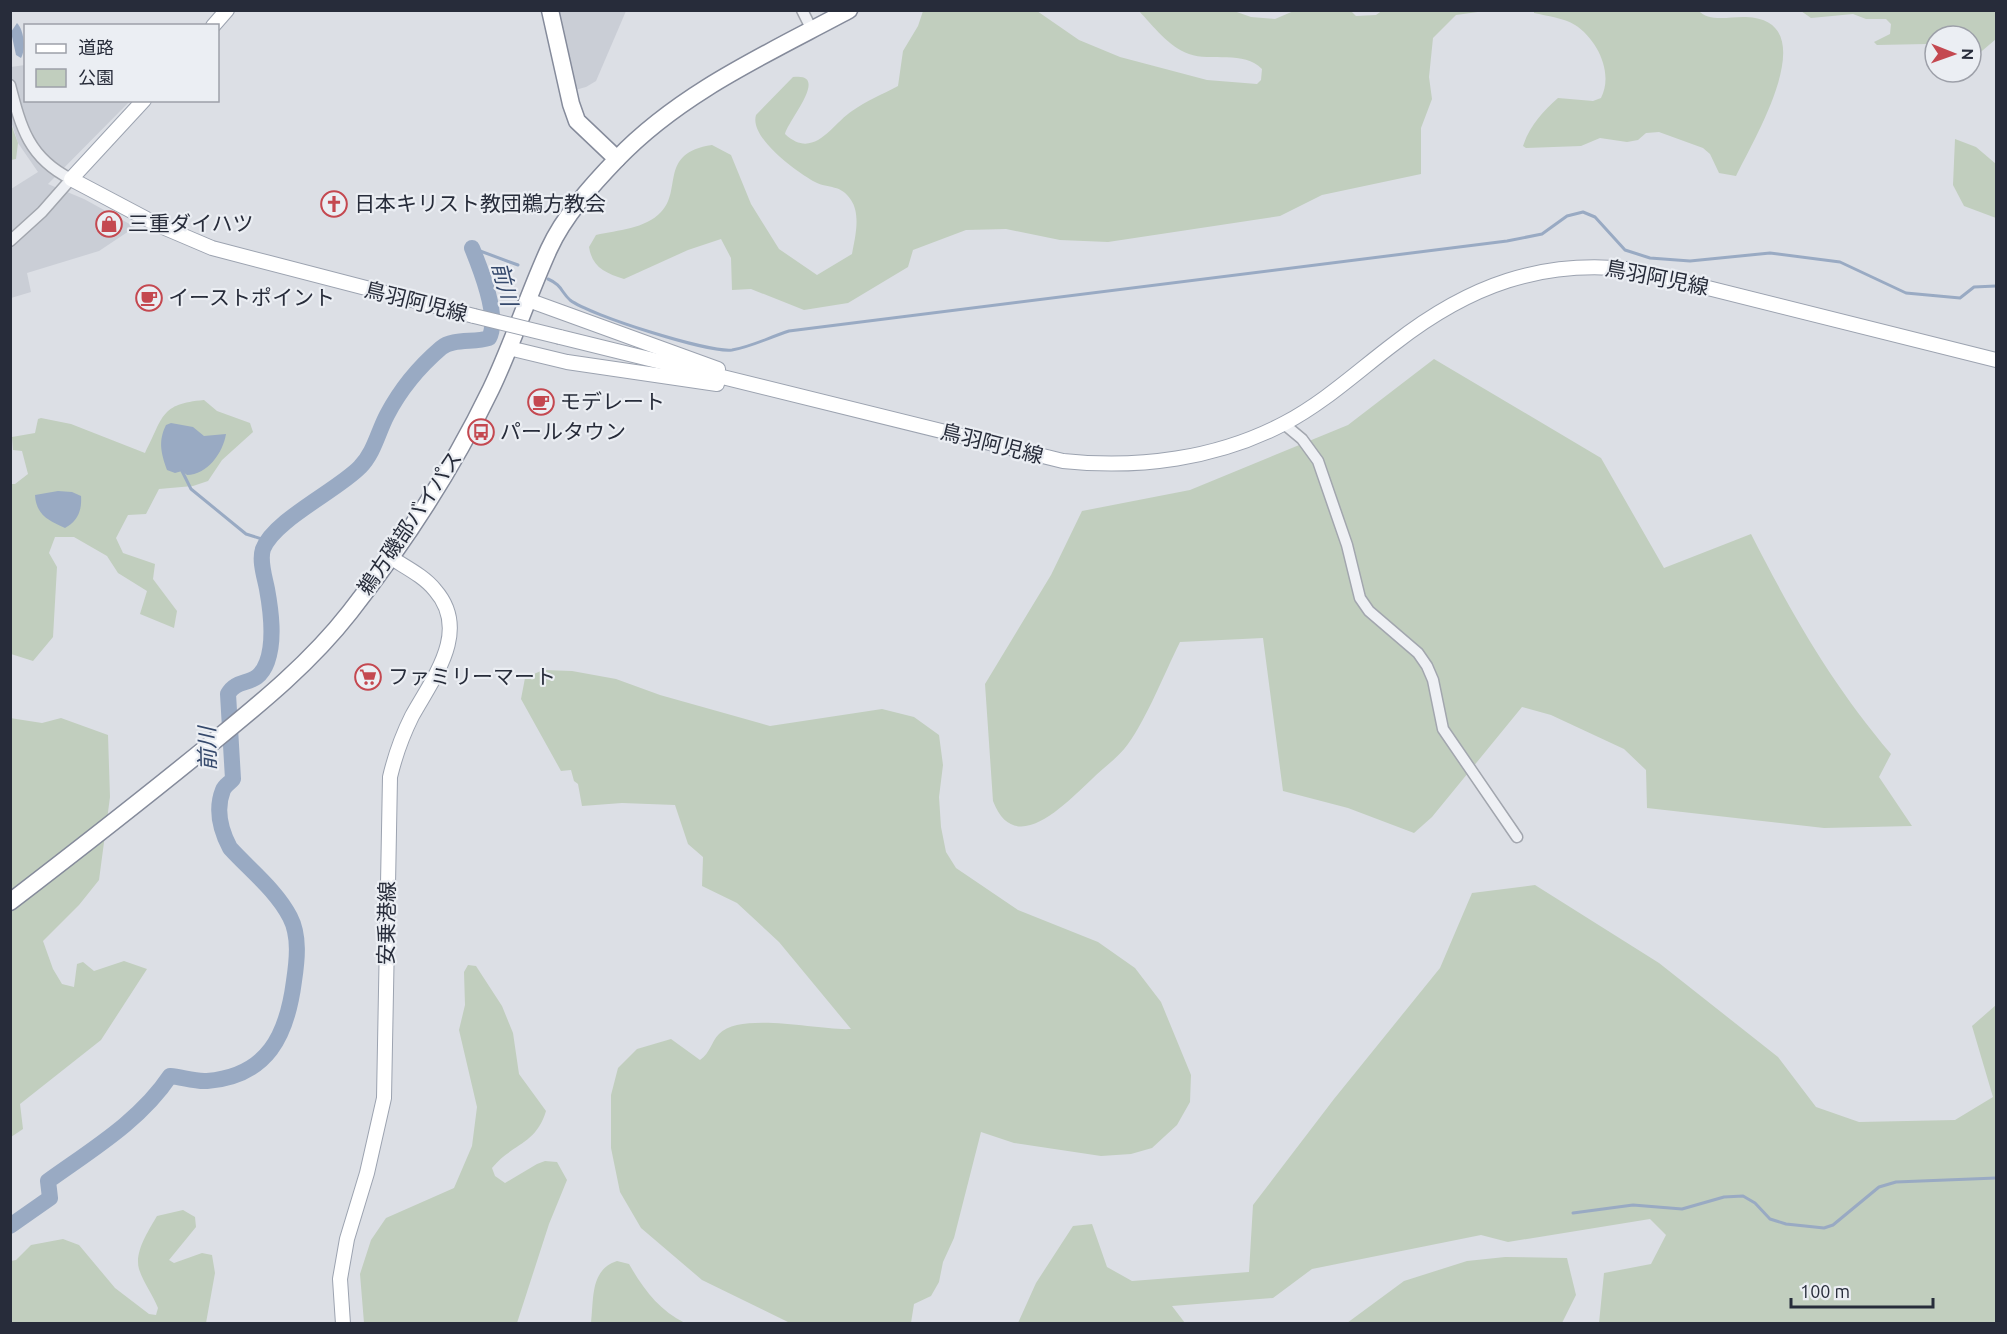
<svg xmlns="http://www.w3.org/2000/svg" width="2007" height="1334" viewBox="0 0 2007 1334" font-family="Ubuntu,'Noto Sans JP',sans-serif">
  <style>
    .built { fill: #caced6 }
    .green { fill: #c1cebe }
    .water { fill: #99aac3 }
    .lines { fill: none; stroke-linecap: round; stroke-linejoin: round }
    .stream { stroke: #99aac3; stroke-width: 3 }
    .river { stroke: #99aac3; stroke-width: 16 }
    .minor-casing { stroke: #a2a6ae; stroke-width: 13 }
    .major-casing { stroke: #9ca3b0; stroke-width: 16 }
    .highway-casing { stroke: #858b9b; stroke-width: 19 }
    .minor { stroke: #eef0f4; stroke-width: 10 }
    .major { stroke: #fff; stroke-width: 14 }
    .highway { stroke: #fff; stroke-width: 16 }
    .major-bridge-casing { stroke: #9ca3b0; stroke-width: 16; stroke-linecap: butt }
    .major-bridge { stroke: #fff; stroke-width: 14 }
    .labels { text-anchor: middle; stroke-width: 4.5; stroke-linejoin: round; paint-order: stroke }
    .poi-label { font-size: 21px; fill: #272c3a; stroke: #ebeef3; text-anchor: start }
    .street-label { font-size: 21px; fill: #272c3a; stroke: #ebeef3 }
    .water-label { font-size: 22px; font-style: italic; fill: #34486b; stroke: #ebeef3 }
  </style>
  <rect width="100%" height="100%" fill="#dcdfe5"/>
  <g class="built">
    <polygon points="559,11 626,11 596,81 586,87 575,90"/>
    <polygon points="25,65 26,100 130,101 48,184 84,199 135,227 99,251 27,273 31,292 11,298 11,189 38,172 18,143 11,121 11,67"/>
  </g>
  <g class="green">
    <path d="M 1296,10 L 1351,11 L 1356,16 L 1376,15 L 1383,10 L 1485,11 L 1456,15 L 1433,38 L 1429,77 L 1432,99 L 1421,128 L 1421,174 L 1322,195 L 1280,216 L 1108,242 L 1060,240 L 1006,229 L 966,230 L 913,250 L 908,267 L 848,303 L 804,310 L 751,289 L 732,290 L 731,258 L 721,239 L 688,250 L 624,279 C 605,273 592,267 589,247 L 596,235 C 618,230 645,229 661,212 C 683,190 658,153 712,145 L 731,155 L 751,204 L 779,249 L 817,275 L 852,254 C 855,237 861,215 851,200 C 841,184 829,189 815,182 C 798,173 749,138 756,115 L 793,77 C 831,72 788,120 785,134 C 814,161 832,124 852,111 C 866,101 883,94 898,86 L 903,51 L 918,26 L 923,11 L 1037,11 L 1079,40 L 1120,57 L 1207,80 L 1257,84 L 1261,80 L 1262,69 C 1244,50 1211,62 1189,54 C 1169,47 1153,26 1139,11 L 1234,11 L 1251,17 L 1275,19 Z"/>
    <path d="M 1534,11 L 1698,10 C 1709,23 1731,16 1746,17 C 1827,20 1753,140 1736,176 L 1719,173 L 1710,154 L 1703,148 L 1659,132 L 1646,133 L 1638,140 L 1627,142 L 1600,138 L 1581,146 L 1526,148 L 1523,146 C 1529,127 1543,111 1558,98 L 1593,101 L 1601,98 C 1614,73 1597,39 1575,25 C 1564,18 1547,16 1534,13 Z"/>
    <polygon points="1801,11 1996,11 1996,39 1976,56 1971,56 1971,36 1935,36 1935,48 1927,44 1877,45 1874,42 1890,34 1891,24 1886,19 1866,19 1853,14 1811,18"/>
    <polygon points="10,121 18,143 16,159 11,160"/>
    <polygon points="1955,139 1976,147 1996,164 1996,218 1964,206 1953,185"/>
    <path d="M 1434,359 L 1601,458 L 1664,568 L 1751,534 C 1793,616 1831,683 1891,754 L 1879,777 L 1912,826 L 1824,828 L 1647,808 L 1646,770 L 1624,749 L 1551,715 L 1522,707 L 1432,817 L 1414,833 L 1348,808 L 1283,791 L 1263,638 L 1180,642 C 1165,672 1147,718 1128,744 C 1119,757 1103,768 1092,779 C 1066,803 1015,859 993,801 L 985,684 L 1051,575 L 1082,511 L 1190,490 L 1348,425 Z"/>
    <path d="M 204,400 L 217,411 L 250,423 L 253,432 L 222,460 L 208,481 L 193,486 L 159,489 L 146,514 L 128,515 L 116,538 L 123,553 L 155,564 L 153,579 L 177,611 L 174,628 L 140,614 L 147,591 L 118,573 L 107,556 L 74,537 L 55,537 L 49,553 L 57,567 L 53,637 L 33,661 L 11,654 L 10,484 L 15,484 L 28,474 L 22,451 L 13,450 L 12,437 L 35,433 L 38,419 L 41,418 L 71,424 L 145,453 C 164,416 160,404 204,400 Z"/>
    <path d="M 543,670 L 572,671 L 616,679 L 660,695 L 770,726 L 882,709 L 914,717 L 939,735 L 943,765 L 939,797 L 941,827 L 946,852 L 956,868 L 1018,910 L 1098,942 L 1135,968 L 1161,1002 L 1191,1075 L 1190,1102 L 1177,1125 L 1152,1148 L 1131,1154 L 1101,1156 L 1014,1143 L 981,1132 L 954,1238 L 943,1262 L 939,1282 L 931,1296 L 914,1304 L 911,1323 L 790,1323 L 702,1280 L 641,1228 L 620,1192 L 611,1148 L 611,1095 L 618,1068 L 637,1049 L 671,1039 L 700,1060 C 711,1052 711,1042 719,1034 C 742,1011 820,1031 851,1029 L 779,942 L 737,903 L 702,886 L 703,857 L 688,844 L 675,805 L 622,803 L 582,806 L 578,784 L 574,781 L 571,770 L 561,771 L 521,699 L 525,678 Z"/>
    <polygon points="10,718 42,723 61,718 108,735 110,797 99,880 79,905 43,941 53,969 62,984 74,987 77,964 83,962 94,971 124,961 147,969 101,1040 20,1104 23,1129 11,1137"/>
    <polygon points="1535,885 1659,963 1778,1057 1816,1107 1859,1122 1955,1120 1993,1097 1972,1026 1996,1005 1996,1323 1599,1323 1604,1273 1651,1264 1666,1235 1650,1219 1508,1242 1481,1235 1312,1269 1273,1298 1172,1306 1185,1323 1018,1323 1036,1283 1073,1226 1092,1224 1107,1267 1132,1281 1249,1272 1253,1205 1334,1099 1440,968 1472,893"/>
    <path d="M 468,965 L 476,966 L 502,1006 L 513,1033 L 519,1074 L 546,1111 C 536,1145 511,1144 492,1168 L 495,1176 L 505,1183 L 537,1164 L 545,1161 L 557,1162 L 567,1180 L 549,1224 L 517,1323 L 364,1323 L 360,1274 L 371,1240 L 386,1218 L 454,1188 L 472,1146 L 477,1107 L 459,1030 L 465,1005 L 464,972 Z"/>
    <path d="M 183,1210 L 195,1217 L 196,1227 L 169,1260 L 174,1263 L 202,1253 L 212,1255 L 215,1273 L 206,1323 L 11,1323 L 11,1261 L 16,1260 L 31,1245 L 63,1239 L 79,1245 L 115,1288 L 149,1314 L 156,1315 L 158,1308 C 153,1295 143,1282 139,1269 C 134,1252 149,1230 157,1216 Z"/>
    <polygon points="1505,1257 1567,1258 1576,1295 1562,1323 1347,1323 1404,1281 1467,1261"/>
    <path d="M 617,1261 L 629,1264 C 644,1290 659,1310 685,1323 L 591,1323 C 594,1298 590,1270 617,1261 Z"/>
  </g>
  <g class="water">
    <path d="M 17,23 C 24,30 26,49 21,58 L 16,55 L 11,32 Z"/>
    <path d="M 171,423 L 193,427 L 204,436 L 226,434 C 223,453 207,475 187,475 L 182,471 L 175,473 L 167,470 C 161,453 158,441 166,425 Z"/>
    <path d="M 58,491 L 72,492 L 81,496 C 82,510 78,521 65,528 C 49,521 36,515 35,495 Z"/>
  </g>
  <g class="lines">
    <g class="stream">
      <polyline points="472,248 518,265"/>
      <path d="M 548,279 C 562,285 561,292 570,300 C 589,315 709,353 732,350 C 751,347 770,337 789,331 L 1507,241 L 1542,234 L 1567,216 L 1583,212 L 1595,217 L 1625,250 L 1650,258 L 1690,261 L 1770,253 L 1840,262 L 1906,293 L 1960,298 L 1974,287 L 1996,286"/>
      <polyline points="182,471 191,489 246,534 268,541"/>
      <polyline points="1573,1213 1633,1205 1682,1209 1724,1197 1743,1196 1755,1203 1770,1219 1786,1224 1824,1228 1833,1225 1879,1187 1896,1182 1996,1178"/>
    </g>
    <path class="river" d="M 10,1226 L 50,1198 L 48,1181 C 91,1150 140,1121 170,1076 C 182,1077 195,1082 207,1081 C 268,1076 287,1035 294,981 C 297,961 300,936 290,917 C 276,890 250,870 230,848 C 220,829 215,810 223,790 C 225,785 230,783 233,779 L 228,694 C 238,676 257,689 267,662 C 275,640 271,611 267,589 C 265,578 259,561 263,549 C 274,520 338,490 360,467 C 374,453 378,432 387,415 C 400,390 420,366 441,348 C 453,338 474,343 489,338 C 500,317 481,270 472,248"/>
    <g class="minor-casing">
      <g id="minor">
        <polyline points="802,10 812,30"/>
        <path d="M 10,85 C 21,128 29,158 71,179 L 42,212 L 10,241"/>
        <polyline points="1284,424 1302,439 1318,461 1347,545 1360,598 1369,611 1418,653 1427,666 1433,680 1443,729 1517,837"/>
      </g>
    </g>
    <g class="major-casing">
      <g id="major">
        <polyline points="213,26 227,10"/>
        <polyline points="144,100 71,179 158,225 212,248 474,316"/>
        <polyline points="528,300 718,369"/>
        <path d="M 560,337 L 1063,461 C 1138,469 1217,459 1285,423 C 1325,402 1359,370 1395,343 C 1468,286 1542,258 1636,270 L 1996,360"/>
        <polyline points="509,348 567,362 717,384"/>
        <path d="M 343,1324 L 340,1279 L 347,1239 L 367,1173 L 384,1098 L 390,777 C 395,756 402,736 412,716 C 433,678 471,631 435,590 C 424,576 405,567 390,557"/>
      </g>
    </g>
    <g class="highway-casing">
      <g id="highway">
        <polyline points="550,10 571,104 577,121 617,159"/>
        <path d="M 10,902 C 79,849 147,796 213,742 C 262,702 311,662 350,612 C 404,543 453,468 491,389 C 513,343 528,295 549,249 C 564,216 592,185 617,159 C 681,92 769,53 849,10"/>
      </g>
    </g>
    <use href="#minor" class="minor"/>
    <use href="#major" class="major"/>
    <use href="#highway" class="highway"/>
    <g class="major-bridge-casing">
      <polyline id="major-bridge" points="474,316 560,337"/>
    </g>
    <use href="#major-bridge" class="major-bridge"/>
  </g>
  <defs>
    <g id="church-ring" transform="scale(1.35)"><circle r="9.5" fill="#ebeef3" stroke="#c44850" stroke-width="1.5"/><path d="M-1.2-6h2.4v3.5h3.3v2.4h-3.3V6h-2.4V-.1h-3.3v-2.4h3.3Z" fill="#c44850"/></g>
    <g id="shop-ring" transform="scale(1.35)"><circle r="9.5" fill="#ebeef3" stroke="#c44850" stroke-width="1.5"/><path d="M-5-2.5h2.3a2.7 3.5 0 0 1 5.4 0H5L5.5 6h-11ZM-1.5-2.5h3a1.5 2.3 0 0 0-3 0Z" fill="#c44850"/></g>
    <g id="cafe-ring" transform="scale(1.35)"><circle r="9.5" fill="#ebeef3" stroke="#c44850" stroke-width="1.5"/><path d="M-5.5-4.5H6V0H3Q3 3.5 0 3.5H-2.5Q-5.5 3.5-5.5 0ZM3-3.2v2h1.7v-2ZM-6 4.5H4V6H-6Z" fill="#c44850"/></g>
    <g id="bus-ring" transform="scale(1.35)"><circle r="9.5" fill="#ebeef3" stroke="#c44850" stroke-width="1.5"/><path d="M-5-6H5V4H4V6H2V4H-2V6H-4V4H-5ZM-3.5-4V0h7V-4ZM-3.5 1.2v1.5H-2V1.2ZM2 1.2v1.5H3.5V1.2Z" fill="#c44850"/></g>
    <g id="supermarket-ring" transform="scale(1.35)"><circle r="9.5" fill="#ebeef3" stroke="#c44850" stroke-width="1.5"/><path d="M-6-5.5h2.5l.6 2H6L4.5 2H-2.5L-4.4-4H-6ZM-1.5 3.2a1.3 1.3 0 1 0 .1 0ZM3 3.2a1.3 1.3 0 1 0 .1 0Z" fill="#c44850"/></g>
  </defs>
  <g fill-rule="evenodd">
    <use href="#church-ring" x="334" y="204"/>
    <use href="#shop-ring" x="109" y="224"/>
    <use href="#cafe-ring" x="149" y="298"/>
    <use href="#cafe-ring" x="541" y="402"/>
    <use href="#bus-ring" x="481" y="432"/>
    <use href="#supermarket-ring" x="368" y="677"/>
  </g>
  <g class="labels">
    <g class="poi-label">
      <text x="354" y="211">日本キリスト教団鵜方教会</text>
      <text x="128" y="231">三重ダイハツ</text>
      <text x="168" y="305">イーストポイント</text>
      <text x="560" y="409">モデレート</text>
      <text x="500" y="439">パールタウン</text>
      <text x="388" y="684">ファミリーマート</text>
    </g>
    <g class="street-label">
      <text transform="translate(1657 278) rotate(11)" y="7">鳥羽阿児線</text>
      <text transform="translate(416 302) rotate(14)" y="7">鳥羽阿児線</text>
      <text transform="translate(992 444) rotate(14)" y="7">鳥羽阿児線</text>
      <text transform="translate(410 523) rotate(-56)" y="7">鵜方磯部バイパス</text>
      <text transform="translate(387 923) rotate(-89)" y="7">安乗港線</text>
    </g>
    <g class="water-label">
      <text transform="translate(505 284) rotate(76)" y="8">前川</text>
      <text transform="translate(207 749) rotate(-91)" y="8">前川</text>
    </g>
  </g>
  <rect width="2007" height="1334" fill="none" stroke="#272c3a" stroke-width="24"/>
  <rect x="24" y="24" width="195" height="78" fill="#ebeef3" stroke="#9da0a9" stroke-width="1.5"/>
  <rect x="36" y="44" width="30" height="9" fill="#ffffff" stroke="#9da0a9" stroke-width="1.5"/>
  <text x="78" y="54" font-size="18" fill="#272c3a">道路</text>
  <rect x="36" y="69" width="30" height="18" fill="#c1cebe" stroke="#9da0a9" stroke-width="1.5"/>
  <text x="78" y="84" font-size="18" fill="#272c3a">公園</text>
  <g transform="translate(1953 54) rotate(91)"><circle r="28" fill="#ebeef3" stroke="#9da0a9" stroke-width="1.5"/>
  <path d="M0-4.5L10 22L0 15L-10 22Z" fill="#c44850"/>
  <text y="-9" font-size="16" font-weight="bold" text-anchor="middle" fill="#272c3a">N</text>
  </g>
  <path d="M1791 1298v9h142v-9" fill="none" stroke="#272c3a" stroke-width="3"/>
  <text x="1800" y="1298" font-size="18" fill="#272c3a" stroke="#ebeef3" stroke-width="4.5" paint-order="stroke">100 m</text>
</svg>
